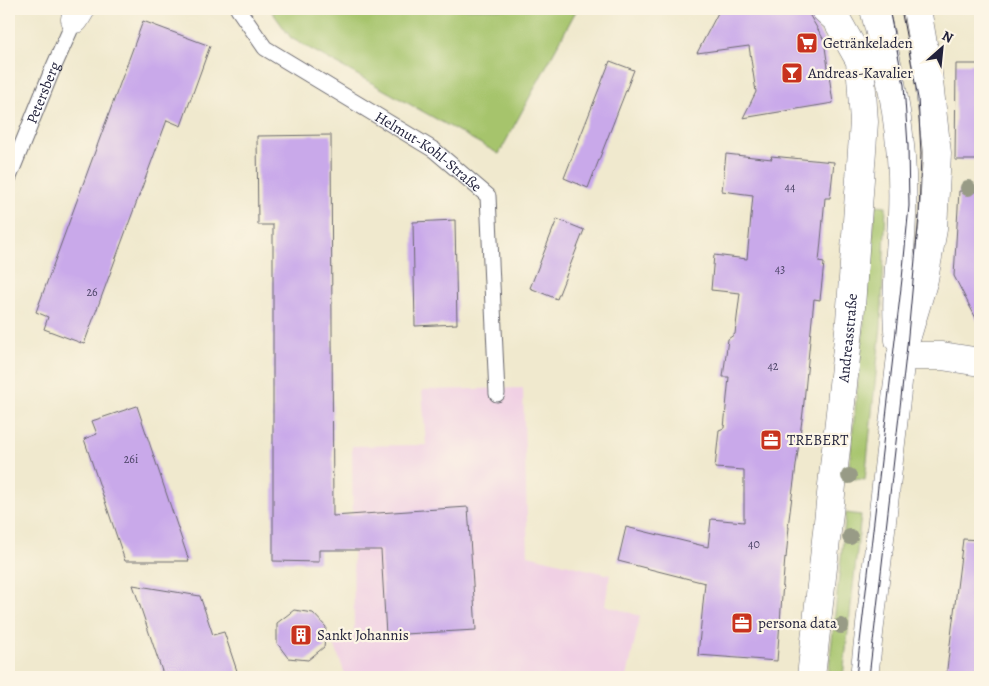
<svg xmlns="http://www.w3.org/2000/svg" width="989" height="686" viewBox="0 0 989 686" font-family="Alegreya,serif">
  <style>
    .built { fill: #f0d0e4 }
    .green { fill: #a6c46c; stroke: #647354 }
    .building { fill: #c9a9ea }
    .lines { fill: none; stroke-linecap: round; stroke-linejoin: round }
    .service-casing { stroke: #6a686e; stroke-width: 17 }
    .minor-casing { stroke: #6a686e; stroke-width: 29 }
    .service { stroke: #fff; stroke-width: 15 }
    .minor { stroke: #fff; stroke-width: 28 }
    .tram { stroke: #22223b; stroke-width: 1 }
    .tree { fill: #989b86 }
    .labels { text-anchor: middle; stroke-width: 4.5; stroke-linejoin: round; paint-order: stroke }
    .number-label { font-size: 12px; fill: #4c4467 }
    .poi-label { font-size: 15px; fill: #22223b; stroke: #fcf5e5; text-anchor: start }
    .street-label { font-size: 15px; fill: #22223b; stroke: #fcf5e5 }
  </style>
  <rect width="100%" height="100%" fill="#fcf5e5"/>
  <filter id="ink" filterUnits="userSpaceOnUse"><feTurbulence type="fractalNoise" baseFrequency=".02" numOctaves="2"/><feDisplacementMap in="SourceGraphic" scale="10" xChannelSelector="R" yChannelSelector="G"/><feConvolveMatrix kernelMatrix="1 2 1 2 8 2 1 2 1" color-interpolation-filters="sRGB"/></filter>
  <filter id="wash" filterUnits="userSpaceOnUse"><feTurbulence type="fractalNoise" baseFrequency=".0096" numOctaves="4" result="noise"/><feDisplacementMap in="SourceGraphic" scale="20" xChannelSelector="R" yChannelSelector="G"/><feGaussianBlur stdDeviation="1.12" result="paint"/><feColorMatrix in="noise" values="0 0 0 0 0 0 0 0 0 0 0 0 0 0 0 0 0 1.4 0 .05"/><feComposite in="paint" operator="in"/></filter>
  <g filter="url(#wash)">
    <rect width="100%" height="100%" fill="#f0e9ce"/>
    <polygon class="built" points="523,388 528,555 610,575 605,605 640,616 627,677 346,677 332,638 354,632 352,446 426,445 422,390"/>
    <g class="green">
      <polygon points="270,9 577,9 499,154 291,38"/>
      <polygon points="876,205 886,206 881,326 865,480 848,478"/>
      <polygon points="846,513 861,515 843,677 828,677"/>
    </g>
    <g id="blocks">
      <g class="building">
        <polygon points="720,9 806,9 824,40 833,103 743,118 756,92 749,46 697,53"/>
        <polygon points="143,21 210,46 181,126 167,120 84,344 44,329 48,317 36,312"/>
        <polygon points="610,61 634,70 588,188 564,178"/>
        <polygon points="956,64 980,64 980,160 955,160"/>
        <polygon points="331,135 333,516 468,507 476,630 386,635 381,550 319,550 319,562 273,561 273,225 258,225 257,136"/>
        <polygon points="726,154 772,159 771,156 834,162 830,198 825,198 819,262 824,263 820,300 814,299 803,412 788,527 789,527 786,558 785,557 777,661 698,655 705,583 618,561 626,527 708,547 711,519 744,522 744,470 715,468 719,430 724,428 729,377 723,377 728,339 735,334 740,293 711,290 714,255 747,259 753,195 722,191"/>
        <polygon points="959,191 980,192 980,326 954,276"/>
        <polygon points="557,219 584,230 557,299 530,288"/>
        <polygon points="455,220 457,324 415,326 413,222"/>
        <polygon points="137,406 189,561 125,561 84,439 97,434 92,421"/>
        <polygon points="963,539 980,540 980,677 946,677"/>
        <polygon points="133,585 200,596 213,635 224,632 239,677 164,677"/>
        <polygon points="294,610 313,613 326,627 324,647 308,660 288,658 277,643 277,623"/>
      </g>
    </g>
  </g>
  <g filter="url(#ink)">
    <use href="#blocks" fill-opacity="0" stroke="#6a686e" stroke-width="1"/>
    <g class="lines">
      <g class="service-casing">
        <g id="service">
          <path id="s1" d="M 238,9 L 265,48 L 434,150 L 488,196 L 497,394"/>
          <path id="s2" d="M 9,177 L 51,73 L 75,19"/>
        </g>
      </g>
      <g class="minor-casing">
        <g id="minor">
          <path d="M 874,9 C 892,77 905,144 902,215 C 901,257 894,298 899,340"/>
          <polyline points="75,19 81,9"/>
          <polyline points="901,356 942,356 980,362"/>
          <path id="s3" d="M 811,677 L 850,321 L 864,122 L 860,61 L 837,20 L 825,9"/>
          <polyline points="864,677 901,356 924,279 933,229 937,153 928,73 917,9"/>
        </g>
      </g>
      <use href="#service" class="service"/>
      <use href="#minor" class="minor"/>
      <g class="tram">
        <polyline points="856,677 902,279 909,206 908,146 904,85 889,9"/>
        <polyline points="869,677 907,346 919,216 921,153 918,98 901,9"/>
      </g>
    </g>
    <g class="tree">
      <circle cx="968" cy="188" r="8"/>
      <circle cx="849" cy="476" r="8"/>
      <circle cx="850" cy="537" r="8"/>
      <circle cx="841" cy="626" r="8"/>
    </g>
  </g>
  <defs>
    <g id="supermarket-square" transform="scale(1.125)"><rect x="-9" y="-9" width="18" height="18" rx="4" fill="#c8321e" stroke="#fcf5e5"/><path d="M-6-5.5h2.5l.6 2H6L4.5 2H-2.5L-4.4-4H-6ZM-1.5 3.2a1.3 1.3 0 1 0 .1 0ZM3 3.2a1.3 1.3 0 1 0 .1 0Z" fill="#fff"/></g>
    <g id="bar-square" transform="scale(1.125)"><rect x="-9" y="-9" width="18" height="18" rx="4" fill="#c8321e" stroke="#fcf5e5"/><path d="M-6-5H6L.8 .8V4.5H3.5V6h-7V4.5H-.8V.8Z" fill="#fff"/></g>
    <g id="office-square" transform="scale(1.125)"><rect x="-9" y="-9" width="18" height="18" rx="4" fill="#c8321e" stroke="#fcf5e5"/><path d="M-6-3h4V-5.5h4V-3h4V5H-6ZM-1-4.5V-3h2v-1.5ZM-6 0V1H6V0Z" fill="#fff"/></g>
    <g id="building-square" transform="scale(1.125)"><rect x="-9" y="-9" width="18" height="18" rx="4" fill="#c8321e" stroke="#fcf5e5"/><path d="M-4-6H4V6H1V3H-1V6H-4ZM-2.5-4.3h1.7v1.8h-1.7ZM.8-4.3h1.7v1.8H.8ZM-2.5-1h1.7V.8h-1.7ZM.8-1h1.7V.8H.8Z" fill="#fff"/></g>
  </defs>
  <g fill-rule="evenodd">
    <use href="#supermarket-square" x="807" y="43"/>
    <use href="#bar-square" x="792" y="73"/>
    <use href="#office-square" x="771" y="440"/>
    <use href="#office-square" x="742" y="623"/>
    <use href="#building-square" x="301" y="635"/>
  </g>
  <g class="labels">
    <g class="number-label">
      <text x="790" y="191">44</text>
      <text x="780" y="273">43</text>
      <text x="92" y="296">26</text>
      <text x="773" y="370">42</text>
      <text x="131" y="463">26i</text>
      <text x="754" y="548">40</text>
    </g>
    <g class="poi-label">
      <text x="823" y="48">Getränkeladen</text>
      <text x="808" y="78">Andreas-Kavalier</text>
      <text x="787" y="445">TREBERT</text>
      <text x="758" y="628">persona data</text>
      <text x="317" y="640">Sankt Johannis</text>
    </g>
    <g class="street-label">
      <text dy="5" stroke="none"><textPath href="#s2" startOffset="91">Petersberg</textPath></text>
      <text dy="5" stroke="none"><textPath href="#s1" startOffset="241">Helmut-Kohl-Straße</textPath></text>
      <text dy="5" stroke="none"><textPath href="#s3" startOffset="341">Andreasstraße</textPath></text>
    </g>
  </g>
  <rect width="989" height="686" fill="none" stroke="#fcf5e5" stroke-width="30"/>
  <g transform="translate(942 48) rotate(27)" stroke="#fcf5e5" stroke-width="4" paint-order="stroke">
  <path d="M0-4L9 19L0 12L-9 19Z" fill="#22223b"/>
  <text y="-8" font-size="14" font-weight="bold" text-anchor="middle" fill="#22223b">N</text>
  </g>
</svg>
